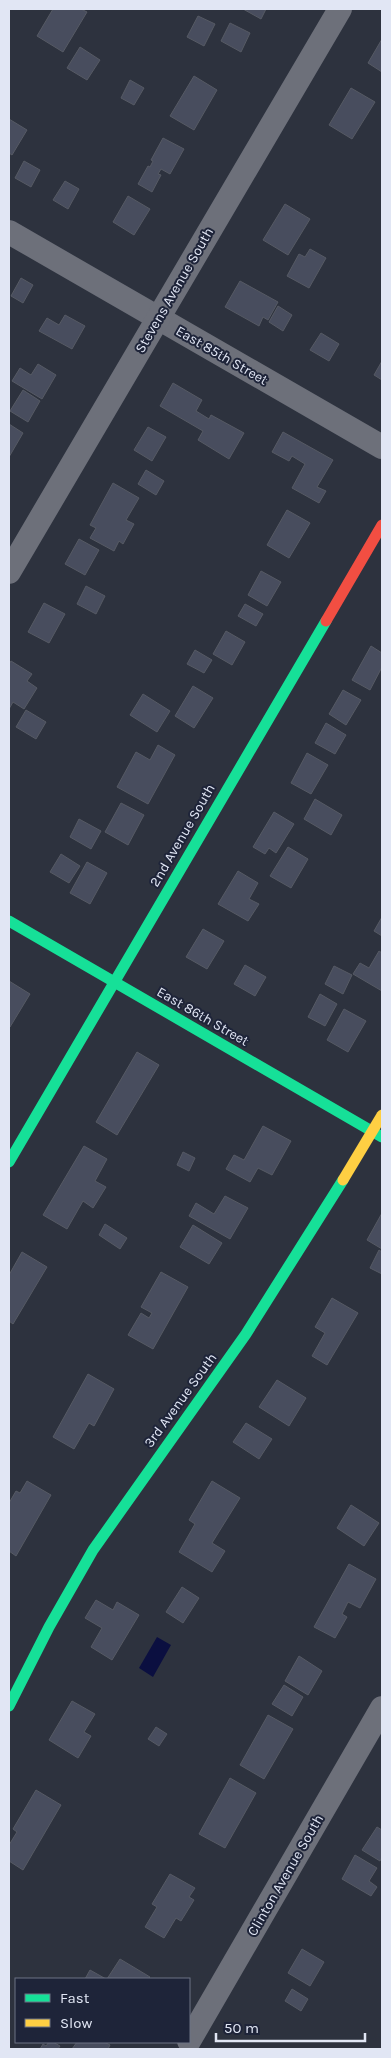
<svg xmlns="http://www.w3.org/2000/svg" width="391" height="2058" viewBox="0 0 391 2058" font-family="Karla,sans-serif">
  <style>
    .water { fill: #0b0f40 }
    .building { fill: #484d5e; stroke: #565a64 }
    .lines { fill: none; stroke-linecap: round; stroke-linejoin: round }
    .street { stroke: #6d707a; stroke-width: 24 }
    .fast { stroke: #16e098; stroke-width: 11 }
    .slow { stroke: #ffcf43; stroke-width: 11 }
    .jam { stroke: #f24e42; stroke-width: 11 }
    .labels { text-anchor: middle; stroke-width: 4; stroke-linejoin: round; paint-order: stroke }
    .street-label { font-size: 14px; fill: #e1e6f4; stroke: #1e2439 }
  </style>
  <rect width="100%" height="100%" fill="#2d323e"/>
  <polygon class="water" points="157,1637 171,1645 153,1677 139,1668"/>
  <g class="building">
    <polygon points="53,9 81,9 87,12 63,52 37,36"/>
    <polygon points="243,9 266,9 261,19"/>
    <polygon points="198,16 215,24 204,46 187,37"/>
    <polygon points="230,23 250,33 241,52 221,41"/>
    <polygon points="382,39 382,72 368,63"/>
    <polygon points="80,47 100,60 87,80 67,68"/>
    <polygon points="194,76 217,90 194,130 170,116"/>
    <polygon points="130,80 144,88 134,105 121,98"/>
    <polygon points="351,88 375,102 352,139 329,125"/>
    <polygon points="9,119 27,130 12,155 9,153"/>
    <polygon points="163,138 184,149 170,174 161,169 158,174 161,175 152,192 138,184 148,166 150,167 153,161 151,160"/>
    <polygon points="24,161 40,170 31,187 15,178"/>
    <polygon points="65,181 79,189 68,209 53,200"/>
    <polygon points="128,196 150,209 134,235 113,222"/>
    <polygon points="285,204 310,219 288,255 263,240"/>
    <polygon points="310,249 326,258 309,288 287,276 299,254 305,257"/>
    <polygon points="21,278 33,285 23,303 11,296"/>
    <polygon points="240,281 278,302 268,320 263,317 259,326 225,307"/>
    <polygon points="278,306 292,315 283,331 269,322"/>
    <polygon points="65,315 85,326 72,349 39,331 47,318 59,325"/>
    <polygon points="321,333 339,344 329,361 310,350"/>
    <polygon points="382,361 382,380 374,375"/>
    <polygon points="38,364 56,375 42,399 12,381 20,368 31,375"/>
    <polygon points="173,383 202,400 196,411 209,419 211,415 244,433 229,459 198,440 203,431 160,406"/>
    <polygon points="23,390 40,401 28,422 10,411"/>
    <polygon points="9,424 23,433 9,457"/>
    <polygon points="148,427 166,437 152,461 134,450"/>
    <polygon points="283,432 333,460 317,487 326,491 319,503 292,488 305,464 292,456 289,461 272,452"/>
    <polygon points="146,470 164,481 156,495 138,484"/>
    <polygon points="113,483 139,498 126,520 134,524 123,544 119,541 114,551 90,538 96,528 90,525"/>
    <polygon points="287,510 310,523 289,558 267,545"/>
    <polygon points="79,539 99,550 85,575 65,564"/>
    <polygon points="261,571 281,582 267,606 248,595"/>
    <polygon points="86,586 105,596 96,614 77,604"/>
    <polygon points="44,603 65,614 49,643 28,632"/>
    <polygon points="245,604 263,614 256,626 238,616"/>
    <polygon points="226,631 245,642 232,665 213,654"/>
    <polygon points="371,646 382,653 382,667 370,690 352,680"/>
    <polygon points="195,650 212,660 204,673 187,664"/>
    <polygon points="11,661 32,674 27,681 37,688 24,709 13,702 9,709 9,664"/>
    <polygon points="193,686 213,698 194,728 175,716"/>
    <polygon points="343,690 361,700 346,725 329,714"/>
    <polygon points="143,694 170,711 157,732 130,715"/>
    <polygon points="26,710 46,722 36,739 16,727"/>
    <polygon points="326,723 346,735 335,754 315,743"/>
    <polygon points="158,745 175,755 148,804 117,787 136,752 150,760"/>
    <polygon points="307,753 328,765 311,794 291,783"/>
    <polygon points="315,799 342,815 331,835 304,819"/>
    <polygon points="121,803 144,815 128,845 105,832"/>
    <polygon points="274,812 294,824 276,853 269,848 265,854 253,847"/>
    <polygon points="79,819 101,831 91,849 70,837"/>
    <polygon points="288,847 308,859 291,888 270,876"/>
    <polygon points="61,854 80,866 69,883 50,872"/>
    <polygon points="87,862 107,873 90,904 70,893"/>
    <polygon points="238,871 258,883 249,899 259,904 248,921 218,904"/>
    <polygon points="382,917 382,936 374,931"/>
    <polygon points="203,929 224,941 207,969 186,957"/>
    <polygon points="379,951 382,953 382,991 353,974 360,963 369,968"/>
    <polygon points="245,965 266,977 255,996 234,984"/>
    <polygon points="334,966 352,975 343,994 325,984"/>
    <polygon points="9,981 30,994 10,1027 9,1026"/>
    <polygon points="320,994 337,1004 325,1026 308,1017"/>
    <polygon points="344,1009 366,1021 348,1052 327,1040"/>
    <polygon points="137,1052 159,1065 117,1135 96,1122"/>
    <polygon points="263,1126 291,1141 272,1175 258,1168 250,1182 226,1169 234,1155 244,1160"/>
    <polygon points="84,1146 107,1159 95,1181 106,1187 93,1208 83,1201 67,1229 43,1215"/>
    <polygon points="183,1152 195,1158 189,1171 177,1165"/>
    <polygon points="225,1196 248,1208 230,1239 189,1216 196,1203 214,1214"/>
    <polygon points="382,1213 382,1249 367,1240"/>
    <polygon points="105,1224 127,1238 120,1249 99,1235"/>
    <polygon points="193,1225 222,1243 209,1264 180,1247"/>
    <polygon points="379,1250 382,1252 382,1274 370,1268"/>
    <polygon points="22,1252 47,1267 13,1324 9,1321 9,1275"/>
    <polygon points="161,1272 188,1287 153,1349 128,1335 141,1313 149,1318 152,1313 141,1307"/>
    <polygon points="332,1298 358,1313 327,1365 312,1356 325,1333 315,1327"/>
    <polygon points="88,1374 114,1389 94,1426 89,1423 74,1449 53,1437"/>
    <polygon points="277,1380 306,1398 289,1426 259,1407"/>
    <polygon points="246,1423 272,1439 259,1459 233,1442"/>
    <polygon points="27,1481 51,1495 16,1556 9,1551 9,1503 16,1491 20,1493"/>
    <polygon points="212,1481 240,1498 212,1543 225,1551 212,1572 179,1552 195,1524 189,1520"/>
    <polygon points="351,1505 379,1523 364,1546 337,1528"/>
    <polygon points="349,1564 376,1579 360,1608 348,1602 342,1614 347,1617 335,1638 314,1627"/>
    <polygon points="182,1587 199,1598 183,1623 166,1612"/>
    <polygon points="96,1600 113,1610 117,1602 139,1615 112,1660 91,1647 102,1628 85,1618"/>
    <polygon points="299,1656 322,1671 308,1695 285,1681"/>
    <polygon points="284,1685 303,1697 292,1716 272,1704"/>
    <polygon points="72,1701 95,1714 84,1732 91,1736 78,1758 49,1740"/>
    <polygon points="268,1715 293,1729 264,1779 240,1765"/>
    <polygon points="156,1727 167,1734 159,1746 148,1739"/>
    <polygon points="230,1778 256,1793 225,1848 199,1834"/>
    <polygon points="36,1790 61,1805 23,1870 9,1861 9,1845 17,1832 13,1829"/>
    <polygon points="377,1827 382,1830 382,1857 380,1861 362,1850"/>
    <polygon points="355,1855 377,1868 369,1881 377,1887 371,1896 342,1879"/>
    <polygon points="170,1874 195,1888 189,1897 194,1900 181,1921 176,1918 164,1938 145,1927 157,1907 152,1904"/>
    <polygon points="302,1949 324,1962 310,1986 288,1973"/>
    <polygon points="120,1959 150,1977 148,1979 107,1979"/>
    <polygon points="90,1970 106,1979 85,1979"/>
    <polygon points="292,1989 308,1999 301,2011 285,2001"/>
    <polygon points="49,2042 53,2042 60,2046 58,2049 40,2049 43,2044 46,2046"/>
    <polygon points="77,2042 104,2042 110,2045 108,2049 72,2049"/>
  </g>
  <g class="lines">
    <g class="street">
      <polyline points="9,232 382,447"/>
      <polyline points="9,572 340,9"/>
      <polyline points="189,2041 382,1708"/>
    </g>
    <g class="fast">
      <polyline points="9,921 382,1137"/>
      <polyline points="9,1162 326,621"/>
      <polyline points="9,1706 49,1627 93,1550 246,1334 343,1180"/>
    </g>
    <polyline class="slow" points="343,1180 382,1115"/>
    <polyline class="jam" points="326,621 382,525"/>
  </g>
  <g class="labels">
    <g class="street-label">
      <text transform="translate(174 290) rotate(-60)" y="5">Stevens Avenue South</text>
      <text transform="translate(222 355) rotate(30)" y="5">East 85th Street</text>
      <text transform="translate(182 835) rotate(-60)" y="5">2nd Avenue South</text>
      <text transform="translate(203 1016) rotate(30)" y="5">East 86th Street</text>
      <text transform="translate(180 1400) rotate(-54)" y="5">3rd Avenue South</text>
      <text transform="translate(285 1875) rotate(-60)" y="5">Clinton Avenue South</text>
    </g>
  </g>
  <rect width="391" height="2058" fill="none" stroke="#e1e6f4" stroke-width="20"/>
  <rect x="15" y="1978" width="175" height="65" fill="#1e2439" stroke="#6c7284"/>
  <rect x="25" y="1994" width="25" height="8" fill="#16e098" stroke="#6c7284"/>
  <text x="60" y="2003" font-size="15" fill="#e1e6f4">Fast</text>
  <rect x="25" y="2019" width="25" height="8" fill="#ffcf43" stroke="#6c7284"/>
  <text x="60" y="2028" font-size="15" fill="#e1e6f4">Slow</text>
  <path d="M216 2033v8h149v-8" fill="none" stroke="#e1e6f4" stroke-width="2.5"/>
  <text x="224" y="2033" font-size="15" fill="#e1e6f4" stroke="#1e2439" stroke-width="4" paint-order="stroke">50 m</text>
</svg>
